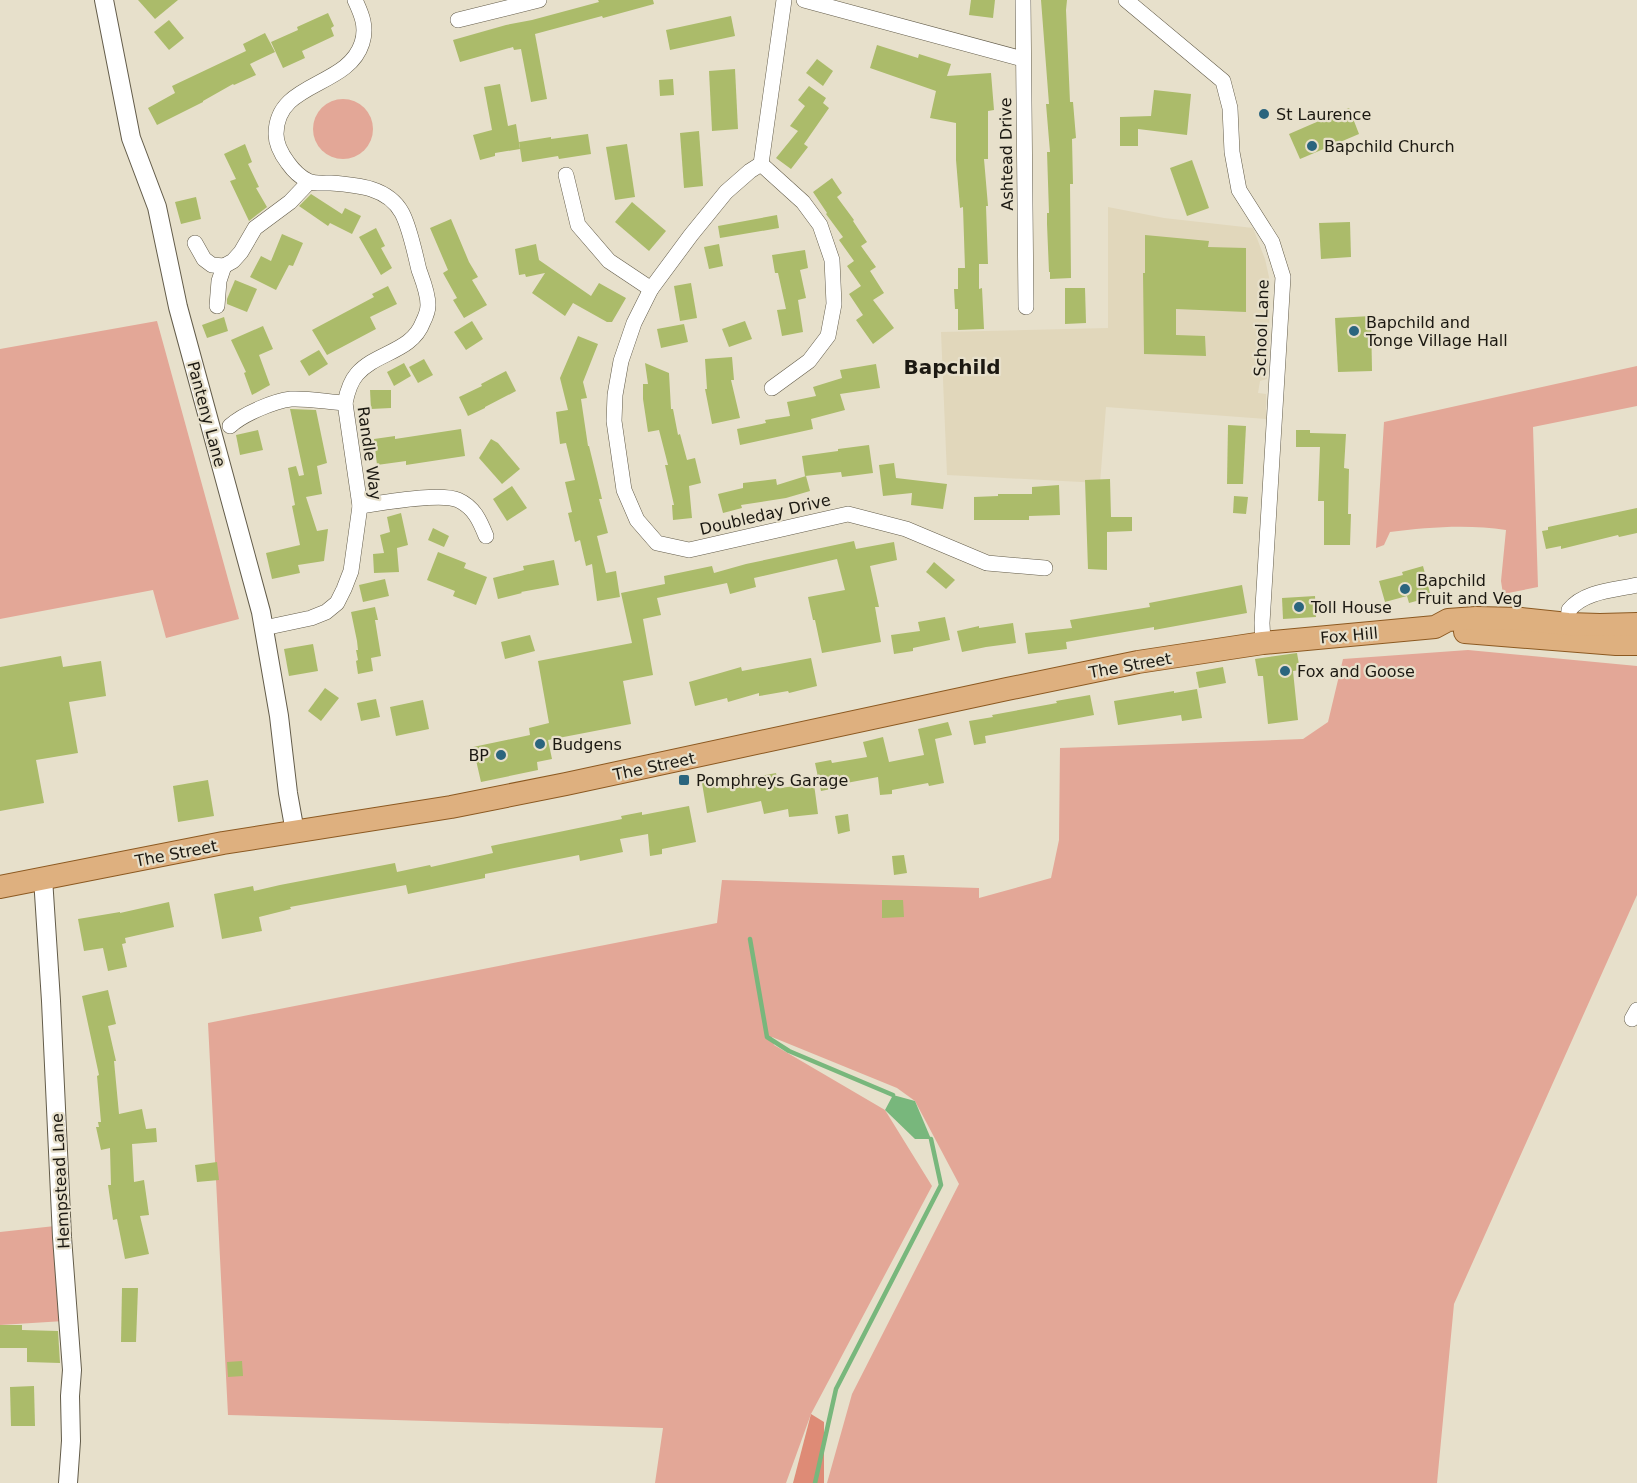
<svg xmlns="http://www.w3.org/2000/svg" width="1637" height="1483" viewBox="0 0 1637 1483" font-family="'DejaVu Sans',sans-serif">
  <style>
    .built { fill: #e1d7bb }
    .green { fill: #e3a797 }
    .forest { fill: #de8b76 }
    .water { fill: #78b77c }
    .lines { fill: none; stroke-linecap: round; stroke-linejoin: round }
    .stream { stroke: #78b77c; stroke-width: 4.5 }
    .building { fill: #abbb6a }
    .minor-casing { stroke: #635c4a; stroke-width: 16 }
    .tertiary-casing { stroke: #635c4a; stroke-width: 20 }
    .primary-casing { stroke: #8c5921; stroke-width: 24 }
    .minor { stroke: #fff; stroke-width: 15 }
    .tertiary { stroke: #fff; stroke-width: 18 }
    .primary { stroke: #deb07f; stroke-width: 22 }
    .poi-dot { fill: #2b657e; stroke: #e7e0cb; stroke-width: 2 }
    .labels { text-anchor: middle; stroke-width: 4.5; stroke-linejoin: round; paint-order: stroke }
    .poi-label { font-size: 16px; fill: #1c1912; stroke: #e7e0cb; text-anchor: start }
    .street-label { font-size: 16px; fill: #1c1912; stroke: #e7e0cb }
    .quarter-label { font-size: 20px; font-weight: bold; fill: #1c1912; stroke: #e7e0cb }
  </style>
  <rect width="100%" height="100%" fill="#e7e0cb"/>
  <polygon class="built" points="1108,207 1164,218 1253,228 1265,259 1269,277 1270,303 1267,379 1260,381 1258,393 1266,394 1266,419 1106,407 1100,483 947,475 941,332 1108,328"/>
  <g class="green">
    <circle cx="343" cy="129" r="30"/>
    <polygon points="157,321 239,619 166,638 153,590 0,619 0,349"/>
    <path d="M 1637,366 L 1637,406 L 1533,427 L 1538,587 L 1503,594 L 1501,581 L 1506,530 C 1469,524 1427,527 1390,532 L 1384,545 L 1376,548 L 1384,422 Z"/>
    <polygon points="1468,650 1637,666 1637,895 1454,1304 1437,1483 827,1483 852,1394 959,1184 915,1101 897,1088 772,1037 774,1045 885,1110 932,1186 811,1414 786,1483 655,1483 663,1428 228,1415 208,1023 717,923 722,880 979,888 979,898 1051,878 1059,840 1060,748 1303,739 1328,722 1343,659"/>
    <polygon points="55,1226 64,1321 0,1325 0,1232"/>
  </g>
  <polygon class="forest" points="811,1414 824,1422 824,1483 793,1483"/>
  <polygon class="water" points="893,1095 915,1101 931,1139 915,1139 885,1110"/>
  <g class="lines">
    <g class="stream">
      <polyline points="750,939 767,1037 789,1051 893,1095"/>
      <polyline points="815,1483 836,1389 941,1185 931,1139"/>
    </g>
  </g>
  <g class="building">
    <polygon points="138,0 178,0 155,19"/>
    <polygon points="598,0 653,0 654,4 603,18 602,16 535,34 547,99 531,102 521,49 514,50 513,47 460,62 453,40 506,25 532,20 599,2"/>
    <polygon points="971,0 995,0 993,18 969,15"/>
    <polygon points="1041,0 1067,0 1066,10 1070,102 1073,102 1076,138 1072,139 1073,184 1070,184 1071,278 1050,279 1050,272 1049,272 1047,224 1047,213 1049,213 1047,152 1050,152 1046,104 1049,104"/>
    <polygon points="328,13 334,26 331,28 334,36 302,51 305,58 283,68 271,42 298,30 297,27"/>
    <polygon points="731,16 735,36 670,50 666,30"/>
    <polygon points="169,20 184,38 169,50 154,32"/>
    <polygon points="265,33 275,52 250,64 256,75 234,85 233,84 203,101 203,102 157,125 148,108 175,93 172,86 246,51 243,44"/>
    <polygon points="877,45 918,58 919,54 951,64 947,76 991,73 994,110 988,111 988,159 984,159 988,206 986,206 988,264 979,264 979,289 982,288 984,329 958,330 958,309 955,309 954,289 958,289 958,268 965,268 963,207 960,208 956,160 956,123 930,118 936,91 870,68"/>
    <polygon points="817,59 833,71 823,86 806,73"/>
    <polygon points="735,69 738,129 712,131 709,71"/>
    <polygon points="673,79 674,95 660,96 659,80"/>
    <polygon points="500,84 508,126 516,124 520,149 495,153 495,156 480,160 473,135 492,130 484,87"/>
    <polygon points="809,86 826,98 823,103 829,108 804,144 808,147 791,169 776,158 798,131 790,126 805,106 798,100"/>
    <polygon points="1154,90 1191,94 1187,135 1138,129 1138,146 1120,146 1120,117 1151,116"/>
    <polygon points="1349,108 1359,134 1300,159 1289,134"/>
    <polygon points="699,131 703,186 684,188 680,133"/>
    <polygon points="588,134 591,154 559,159 558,156 522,162 519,142 551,137 551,139"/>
    <polygon points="245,144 252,162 248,164 259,187 256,188 267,207 249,221 230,181 236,179 224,154"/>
    <polygon points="627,144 635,197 615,200 606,147"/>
    <polygon points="1192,160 1209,208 1187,216 1170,168"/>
    <polygon points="832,178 842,193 837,197 854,220 853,221 867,242 861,246 876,267 870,271 884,293 873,300 894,328 873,344 856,320 863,315 849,294 861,286 847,266 854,261 839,240 843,237 826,214 827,213 813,192"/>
    <polygon points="311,194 342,214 345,208 361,216 352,234 330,223 328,226 299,206"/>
    <polygon points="196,197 201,219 181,224 175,202"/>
    <polygon points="632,202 666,231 649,251 615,222"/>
    <polygon points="777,215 779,228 720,238 718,226"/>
    <polygon points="451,219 469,262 478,277 472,280 487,305 464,318 453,300 457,298 443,273 448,270 430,228"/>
    <polygon points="1350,222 1351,257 1321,259 1319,223"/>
    <polygon points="376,228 385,246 381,248 392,268 381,275 359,237"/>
    <polygon points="282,234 303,243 293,266 289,265 276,290 250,277 261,256 271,261"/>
    <polygon points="1145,235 1209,241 1208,247 1246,248 1246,312 1176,309 1176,335 1205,336 1206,356 1144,354 1143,273 1145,273"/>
    <polygon points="536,244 539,260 591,296 599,283 626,298 612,322 607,322 573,303 565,316 532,293 545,273 526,277 525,274 519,275 515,249"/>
    <polygon points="719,244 723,266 709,269 704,247"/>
    <polygon points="805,250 808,268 800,270 806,298 798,300 803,332 782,336 777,310 786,309 778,273 775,273 772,255"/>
    <polygon points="235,280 257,289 247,312 227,304 227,299"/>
    <polygon points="691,283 697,318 680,321 674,286"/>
    <polygon points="388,286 397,304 370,317 376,329 327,355 312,330 374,297 372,294"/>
    <polygon points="1065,288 1085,288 1086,323 1065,324"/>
    <polygon points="1371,316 1372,371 1338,372 1335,318"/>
    <polygon points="224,317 228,331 207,338 202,325"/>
    <polygon points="472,321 483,339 466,350 454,332"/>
    <polygon points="745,321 752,339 729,347 722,329"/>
    <polygon points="684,324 688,342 661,348 657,329"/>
    <polygon points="263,326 273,349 259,355 270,385 252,395 244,373 246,372 231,340"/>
    <polygon points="578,336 598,344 583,382 587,398 581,399 588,446 589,446 602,499 599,499 608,533 597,536 606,573 616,571 620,597 597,601 592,564 586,566 580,540 575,542 568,513 572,512 565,482 575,480 566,443 560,444 556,412 568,410 560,378"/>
    <polygon points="319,350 328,364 309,376 300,361"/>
    <polygon points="732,357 734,380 731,380 740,418 712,424 705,389 707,389 705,359"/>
    <polygon points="424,359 433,375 418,383 409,367"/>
    <polygon points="404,363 411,376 394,386 387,372"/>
    <polygon points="645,363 669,373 671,409 673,409 678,435 680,434 687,460 695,458 701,483 689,486 692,518 673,520 672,505 674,505 665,465 668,465 659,430 648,432 643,399 643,384 648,384"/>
    <polygon points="876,364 880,388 840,394 845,410 811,419 813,429 740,445 737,429 766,423 765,420 790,416 787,402 816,396 813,387 842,378 840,370"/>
    <polygon points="506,371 516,391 485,407 485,408 468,416 459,397 482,386 481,384"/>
    <polygon points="370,390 391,390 391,408 371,409"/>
    <polygon points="290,409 316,410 327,463 317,466 322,494 306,497 317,531 328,529 324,561 298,565 300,573 272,579 266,553 300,545 292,506 295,505 288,468 296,466 299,476 304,475"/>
    <polygon points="1228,425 1246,426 1243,484 1227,484"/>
    <polygon points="461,429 465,456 406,465 406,461 377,465 374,439 395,436 395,439"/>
    <polygon points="258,430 263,450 240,455 236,435"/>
    <polygon points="1296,430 1310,430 1310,433 1346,434 1344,468 1349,469 1348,514 1351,514 1350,545 1324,545 1324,501 1318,501 1320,447 1296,447"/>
    <polygon points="491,439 498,443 520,469 502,484 479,458"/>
    <polygon points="869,445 873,473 842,477 841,472 805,476 802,456 838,451 838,449"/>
    <polygon points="894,463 896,478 947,484 943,509 911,505 912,493 883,496 879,465"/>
    <polygon points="806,476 810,491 786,498 741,505 742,508 723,513 718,494 743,488 743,483 776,479 777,485"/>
    <polygon points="1110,479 1111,517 1132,517 1132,531 1107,532 1107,570 1088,569 1085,480"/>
    <polygon points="1059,485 1060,515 1029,516 1029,520 974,520 974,497 998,496 998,494 1032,494 1032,487"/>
    <polygon points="512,486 527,508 507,521 493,499"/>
    <polygon points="1234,496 1248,497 1246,514 1233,513"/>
    <polygon points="1637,508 1637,533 1619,537 1618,535 1561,549 1561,546 1546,549 1542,531 1548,530 1548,527"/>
    <polygon points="401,513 408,545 397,548 399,572 374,573 373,554 384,553 380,535 390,532 387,517"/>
    <polygon points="433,528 449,536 444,547 428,540"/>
    <polygon points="854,541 856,549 894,542 897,560 870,566 879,607 875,607 881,642 822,653 815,620 813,620 808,597 845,590 837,559 754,578 756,587 730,594 727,583 657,598 661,615 643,619 653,675 623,681 631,724 548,740 552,759 537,762 538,770 481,782 473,747 530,735 529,728 549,723 538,661 632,643 621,593 665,584 664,576 712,566 714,573 746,564"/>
    <polygon points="438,552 466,563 464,568 487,577 476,605 453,596 455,591 427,580"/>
    <polygon points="554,560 559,585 521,592 522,593 498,599 493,578 524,570 523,566"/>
    <polygon points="934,562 955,580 946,589 926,572"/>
    <polygon points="1423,566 1431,597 1409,603 1407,596 1385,602 1379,581 1403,575 1402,572"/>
    <polygon points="385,579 389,596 363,602 359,585"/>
    <polygon points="1242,585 1247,613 1154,630 1154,627 1066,642 1067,649 1028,654 1025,633 1072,628 1070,620 1150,607 1149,603"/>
    <polygon points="1315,596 1316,617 1283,619 1282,598"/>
    <polygon points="375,607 378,620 375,620 381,656 371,658 373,671 358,674 356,661 358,660 356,650 358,650 357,641 351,612"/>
    <polygon points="945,617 950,640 913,648 913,651 894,654 891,635 920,631 918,622"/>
    <polygon points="1013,623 1016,643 986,647 962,652 957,631 979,626 979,628"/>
    <polygon points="530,635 535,651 505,659 501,642"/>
    <polygon points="313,644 318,671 289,676 284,649"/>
    <polygon points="1297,653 1300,670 1293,671 1298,720 1268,724 1263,676 1258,676 1255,659"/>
    <polygon points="61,656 63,667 101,661 106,696 69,702 78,753 36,760 44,803 0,811 0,667"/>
    <polygon points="811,658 817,686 789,693 788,691 759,696 759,693 728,702 727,698 695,706 689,682 741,667 742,671"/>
    <polygon points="1223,667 1226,683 1199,688 1196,672"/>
    <polygon points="325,688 339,698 321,721 308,711"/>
    <polygon points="1197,689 1202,718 1182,721 1181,715 1118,725 1114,701 1174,691 1174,693"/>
    <polygon points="1090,695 1094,715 985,736 986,743 974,745 969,721 993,717 992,715 1057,703 1056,701"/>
    <polygon points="376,699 380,717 361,721 357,703"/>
    <polygon points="423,700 429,729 396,736 390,707"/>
    <polygon points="948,722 952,735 935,739 944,783 929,786 928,783 892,790 892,794 880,795 878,777 836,785 836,788 821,791 815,763 831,760 832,763 867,757 863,742 883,737 889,762 924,755 918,729"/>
    <polygon points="776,773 779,788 814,784 818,814 789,817 788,809 764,814 761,801 707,813 702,783 740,775 741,780"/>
    <polygon points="208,780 214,816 178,822 173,786"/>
    <polygon points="689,806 696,842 662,849 662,854 650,856 648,834 620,839 623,852 580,861 579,855 485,874 485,878 408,894 406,885 290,907 291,909 259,917 262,931 222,939 214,894 253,886 254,891 280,885 395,863 397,872 430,865 431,867 493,853 491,846 622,819 621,816 642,812 642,815"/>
    <polygon points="848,814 850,831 838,834 835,816"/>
    <polygon points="904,855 907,873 894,875 892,856"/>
    <polygon points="882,900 903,900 904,917 882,918"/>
    <polygon points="169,902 174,927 125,938 126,943 122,944 127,967 108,971 103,948 84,951 78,919 120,912 120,913"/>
    <polygon points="108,990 116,1024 108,1026 116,1061 114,1061 119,1114 142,1109 146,1129 156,1128 157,1142 132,1144 134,1182 144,1180 149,1215 140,1216 149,1254 125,1259 117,1219 113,1220 108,1185 111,1185 110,1148 101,1150 96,1127 99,1127 98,1122 101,1122 97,1076 99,1075 82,996"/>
    <polygon points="217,1162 219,1180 197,1182 195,1165"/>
    <polygon points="122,1288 138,1288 136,1342 121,1342"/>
    <polygon points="0,1325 22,1325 22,1330 58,1331 60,1363 27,1362 27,1348 0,1348"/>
    <polygon points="242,1361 243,1376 228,1377 227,1362"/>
    <polygon points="34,1386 35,1426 11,1426 10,1387"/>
  </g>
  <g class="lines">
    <g class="minor-casing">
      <g id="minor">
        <polyline points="784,0 761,164 750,171 726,192 691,235 651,289 634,323 621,361 615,395 614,421 624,490 637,520 657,543 689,550 848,514 906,529 987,563 1045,568"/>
        <polyline points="804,0 1023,59"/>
        <polyline points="1023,0 1026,307"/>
        <polyline points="1126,0 1223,81 1230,108 1232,152 1239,190 1272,242 1283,277 1262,623 1263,643"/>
        <polyline points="458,20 539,0"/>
        <polyline points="761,164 803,202 820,225 832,260 834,304 828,336 809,361 772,388"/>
        <polyline points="566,175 578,225 609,261 651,289"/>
        <polyline points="195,243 204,259 212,265 224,266 233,261 241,252 255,228 290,202 309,182"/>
        <polyline points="217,306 219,281 224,266"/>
        <path d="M 230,426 C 243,414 274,401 291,399 C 308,398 328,402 345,403"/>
        <path d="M 360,506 C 382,503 440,492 458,500 C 474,507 480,521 486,536"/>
        <path d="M 264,628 L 311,618 L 326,612 L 337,603 L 344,589 L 351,571 L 360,506 L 345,403 C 347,393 350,382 357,374 C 376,352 412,352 423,322 C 426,316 428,311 428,305 C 428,293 423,281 419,270 C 415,254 410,228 402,213 C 388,187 357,185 330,183 C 324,183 314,184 308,181 C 300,177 293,170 288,163 C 282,155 276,145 276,134 C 276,81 348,88 362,43 C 367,27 362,15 355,0"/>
        <path d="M 1571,631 L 1568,624 L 1569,610 C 1584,591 1615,590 1637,585"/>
        <polyline points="1632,1019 1637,1010"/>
      </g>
    </g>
    <g class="tertiary-casing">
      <g id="tertiary">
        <polyline points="104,0 131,138 157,207 178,307 261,612 279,716 288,793 295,832"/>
        <polyline points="43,878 51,1001 62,1237 72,1370 70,1396 71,1441 68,1483"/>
      </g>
    </g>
    <g class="primary-casing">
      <g id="primary">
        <polyline points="1465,632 1616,644 1637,644"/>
        <polyline points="0,887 223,843 451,807 566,784 1007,689 1138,662 1263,643 1435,627 1448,620 1476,618 1521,619 1568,624 1600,625 1637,624"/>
      </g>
    </g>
    <use href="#minor" class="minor"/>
    <use href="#tertiary" class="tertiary"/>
    <use href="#primary" class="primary"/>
  </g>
  <g class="poi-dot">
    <circle cx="1264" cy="114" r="6"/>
    <circle cx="1312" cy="146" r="6"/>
    <circle cx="1354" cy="331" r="6"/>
    <circle cx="1405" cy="589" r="6"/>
    <circle cx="1299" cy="607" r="6"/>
    <circle cx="1285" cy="671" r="6"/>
    <circle cx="540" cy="744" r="6"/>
    <circle cx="501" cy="755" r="6"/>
    <rect x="678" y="774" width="12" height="12" rx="3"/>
  </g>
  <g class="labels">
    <g class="poi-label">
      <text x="1276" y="120">St Laurence</text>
      <text x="1324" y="152">Bapchild Church</text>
      <text x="1366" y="328">Bapchild and<tspan x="1366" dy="18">Tonge Village Hall</tspan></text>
      <text x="1417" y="586">Bapchild<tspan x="1417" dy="18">Fruit and Veg</tspan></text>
      <text x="1311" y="613">Toll House</text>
      <text x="1297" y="677">Fox and Goose</text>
      <text x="552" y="750">Budgens</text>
      <text x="489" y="761" text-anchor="end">BP</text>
      <text x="696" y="786">Pomphreys Garage</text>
    </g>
    <g class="street-label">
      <text transform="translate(1006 154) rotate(-91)" y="6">Ashtead Drive</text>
      <text transform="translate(1261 328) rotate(-88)" y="6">School Lane</text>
      <text transform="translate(207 414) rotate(75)" y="6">Panteny Lane</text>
      <text transform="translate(370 453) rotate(82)" y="6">Randle Way</text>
      <text transform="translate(765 514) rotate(-13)" y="6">Doubleday Drive</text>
      <text transform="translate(1349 635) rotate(-5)" y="6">Fox Hill</text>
      <text transform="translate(1130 665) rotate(-10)" y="6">The Street</text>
      <text transform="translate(654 766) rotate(-12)" y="6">The Street</text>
      <text transform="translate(176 853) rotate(-11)" y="6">The Street</text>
      <text transform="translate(60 1181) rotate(-93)" y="6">Hempstead Lane</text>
    </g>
    <g class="quarter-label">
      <text x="952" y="374">Bapchild</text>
    </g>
  </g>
</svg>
